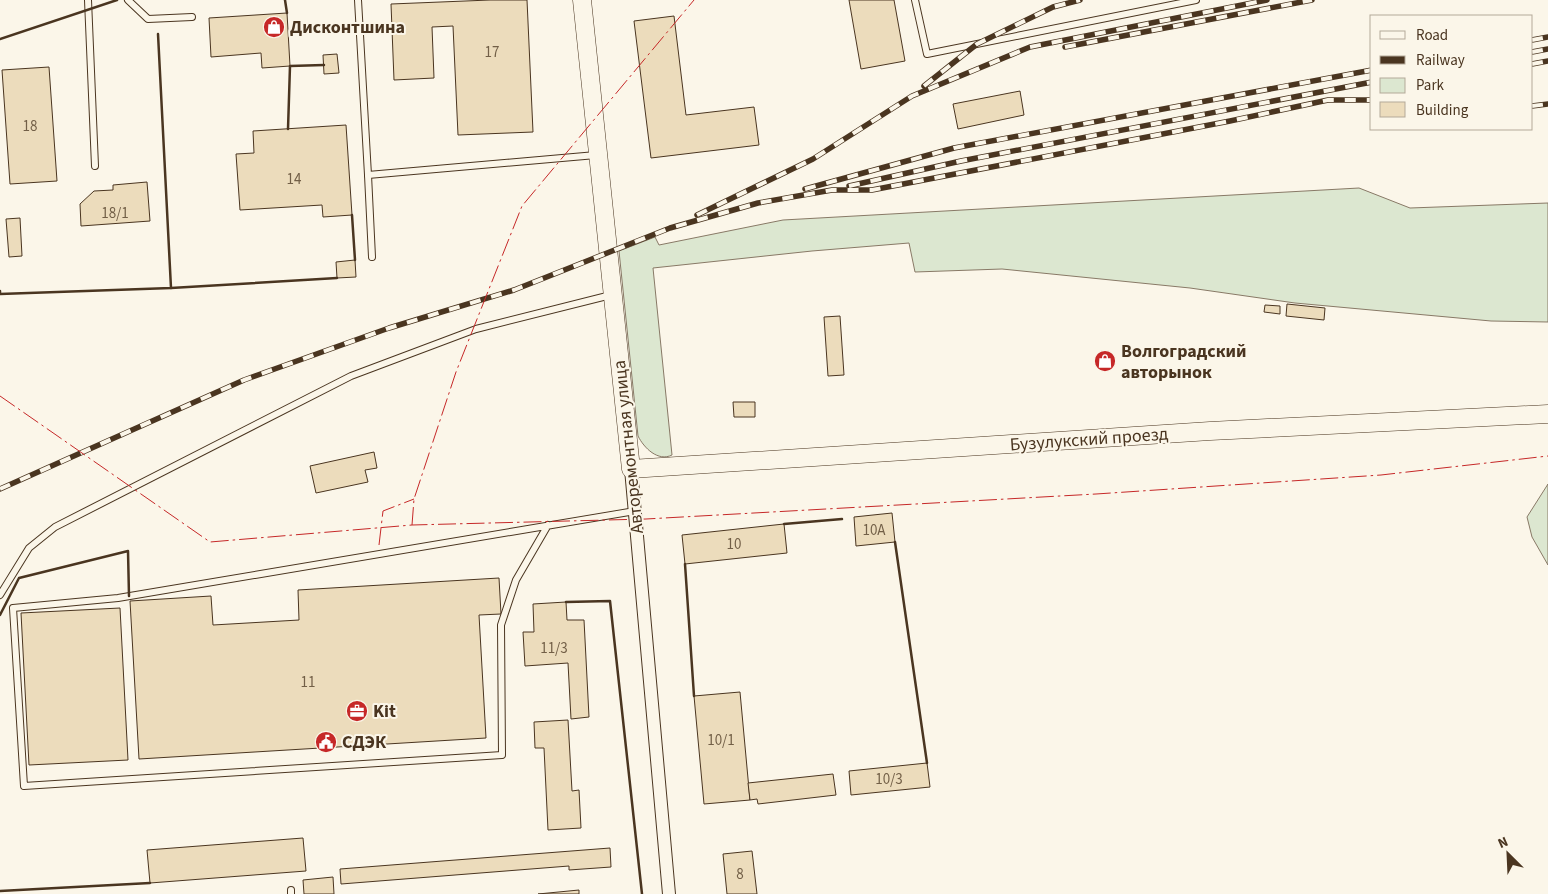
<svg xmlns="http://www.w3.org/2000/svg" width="1548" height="894" viewBox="0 0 1548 894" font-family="'Source Sans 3',sans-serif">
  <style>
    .green { fill: #dce7d0; stroke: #887966 }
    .building { fill: #ecdcbc; stroke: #4a3520 }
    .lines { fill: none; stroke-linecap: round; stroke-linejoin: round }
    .lane-casing { stroke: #4a3520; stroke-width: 8 }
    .street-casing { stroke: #4a3520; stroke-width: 14 }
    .secondary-casing { stroke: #4a3520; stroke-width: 19 }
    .lane { stroke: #fbf6e9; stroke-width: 6 }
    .street { stroke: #fbf6e9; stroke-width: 12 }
    .secondary { stroke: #fbf6e9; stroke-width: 18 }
    .rail-casing { stroke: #4a3520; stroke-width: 5.5 }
    .rail { stroke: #fbf6e9; stroke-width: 4; stroke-dasharray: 11; stroke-linecap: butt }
    .wall { stroke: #4a3520; stroke-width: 2.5 }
    .power { stroke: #c62828; stroke-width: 1; stroke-dasharray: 18 4 2.5 4; stroke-linecap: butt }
    .labels { text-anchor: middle; stroke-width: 4; stroke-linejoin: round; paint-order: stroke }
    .number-label { font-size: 15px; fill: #725f47 }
    .poi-label { font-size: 18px; font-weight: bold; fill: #4a3520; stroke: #fbf6e9; text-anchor: start }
    .street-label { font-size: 18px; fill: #4a3520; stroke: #fbf6e9 }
  </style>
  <rect width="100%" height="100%" fill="#fbf6e9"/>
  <g class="green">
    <path d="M 1359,188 L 1410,208 L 1548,203 L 1548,322 L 1491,321 L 1295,303 L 1190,288 L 1002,269 L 915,272 L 909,243 L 812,251 L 653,268 L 672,455 C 658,462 644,448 638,436 L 619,251 L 655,237 L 659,245 L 783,220 Z"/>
    <polygon points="1548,484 1548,565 1532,537 1527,517"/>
  </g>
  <g class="building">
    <polygon points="490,0 527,0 533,132 458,135 453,26 432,27 434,78 394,80 391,4"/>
    <polygon points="849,0 894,0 905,61 861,69"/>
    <polygon points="287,13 290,66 262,68 261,53 211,57 209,18"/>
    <polygon points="674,16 686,115 754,107 759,145 651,158 634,21"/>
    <polygon points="337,54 339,73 324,74 323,55"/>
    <polygon points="49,67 57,181 10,184 2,70"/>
    <polygon points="1020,91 1024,115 958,129 953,104"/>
    <polygon points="346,125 352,215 323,217 322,205 240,210 236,154 254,153 253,131"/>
    <polygon points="147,182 150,221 81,226 80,204 94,191 113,190 113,185"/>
    <polygon points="20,218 22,256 9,257 6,219"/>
    <polygon points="355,260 356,277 337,278 336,262"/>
    <polygon points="1287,304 1325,308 1324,320 1286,316"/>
    <polygon points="1265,305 1280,306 1280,314 1264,312"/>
    <polygon points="840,316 844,375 828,376 824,317"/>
    <polygon points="733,402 755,402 755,417 734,417"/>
    <polygon points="374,452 377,468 365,470 368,482 316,493 310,466"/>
    <polygon points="892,513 895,542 856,546 854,517"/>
    <polygon points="784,524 787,553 685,564 682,535"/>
    <polygon points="499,578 501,614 479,615 486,738 139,759 130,601 211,596 213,625 299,620 298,590"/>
    <polygon points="566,602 567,620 584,620 589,717 571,719 568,663 525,666 523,632 534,632 533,604"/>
    <polygon points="120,608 128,760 29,765 21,613"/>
    <polygon points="740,692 750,800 704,804 694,696"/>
    <polygon points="568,720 572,791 579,790 581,828 548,830 544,748 535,748 534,722"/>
    <polygon points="927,763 930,787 851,795 849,771"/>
    <polygon points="833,774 836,795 758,804 757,799 750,800 748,783"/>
    <polygon points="303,838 306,871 150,883 147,850"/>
    <polygon points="610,848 611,867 569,870 569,866 341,884 340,869"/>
    <polygon points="752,851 757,894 727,894 723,854"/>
    <polygon points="333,877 334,894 304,894 303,880"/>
    <polygon points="579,890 579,894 538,894"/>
  </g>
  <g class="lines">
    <g class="lane-casing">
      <g id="lane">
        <polyline points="88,0 95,166"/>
        <polyline points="128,0 148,19 192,17"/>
        <polyline points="358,0 368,175 596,155"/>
        <polyline points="915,0 927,54 1196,0"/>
        <polyline points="368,175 372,257"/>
        <polyline points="548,525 516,580 501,625 502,755 24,786 13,608 118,598 635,511"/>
        <polyline points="0,595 29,548 55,527 351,376 476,329 611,295"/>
        <polyline points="291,890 291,894"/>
      </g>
    </g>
    <g class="street-casing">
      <polyline id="street" points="631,469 669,894"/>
    </g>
    <g class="secondary-casing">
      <polyline id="secondary" points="582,0 631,469 1210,431 1548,414"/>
    </g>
    <use href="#lane" class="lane"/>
    <use href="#street" class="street"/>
    <use href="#secondary" class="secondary"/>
    <g class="rail-casing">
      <g id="rail">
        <polyline points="1532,40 1548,37"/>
        <polyline points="1065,47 1312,0"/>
        <polyline points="1532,52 1548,49"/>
        <polyline points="1532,64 1548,61"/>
        <polyline points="924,86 977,44 1053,7 1080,0"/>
        <polyline points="1532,106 1548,104"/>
        <polyline points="849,186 961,161 1372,82"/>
        <polyline points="805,189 954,148 1372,70"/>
        <polyline points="697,215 813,159 912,96 1030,47 1267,0"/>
        <polyline points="0,489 244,380 389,328 514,290 670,228 758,203 832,190 872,190 1230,121 1328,100 1372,100"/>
      </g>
    </g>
    <use href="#rail" class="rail"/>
    <g class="wall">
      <polyline points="285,0 287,13"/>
      <polyline points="0,39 117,0"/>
      <polyline points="288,129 290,66 324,65"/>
      <polyline points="352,215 355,260"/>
      <polyline points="171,288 337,278"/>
      <polyline points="0,291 0,294 171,288 158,34"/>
      <polyline points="784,524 842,519"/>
      <polyline points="895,542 927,763"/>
      <polyline points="685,564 694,696"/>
      <polyline points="566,602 610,601 642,894"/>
      <polyline points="0,615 19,578 128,551 129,596"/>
      <polyline points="0,891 150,883"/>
    </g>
    <g class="power">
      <polyline points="0,396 210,542 412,525 646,519 1096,494 1381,475 1548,456"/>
      <polyline points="412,525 414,499 456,372 522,206 694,0"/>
      <polyline points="379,545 383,511 414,499"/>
    </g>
  </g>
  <defs>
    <g id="shop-disc" transform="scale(1.125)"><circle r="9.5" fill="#c62828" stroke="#fbf6e9"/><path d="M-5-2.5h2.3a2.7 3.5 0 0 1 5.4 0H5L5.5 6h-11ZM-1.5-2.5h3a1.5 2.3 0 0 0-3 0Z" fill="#fff"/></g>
    <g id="office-disc" transform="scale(1.125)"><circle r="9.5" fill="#c62828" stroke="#fbf6e9"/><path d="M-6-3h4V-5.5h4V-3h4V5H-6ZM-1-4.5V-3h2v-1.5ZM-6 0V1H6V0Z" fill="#fff"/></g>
    <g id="civic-disc" transform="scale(1.125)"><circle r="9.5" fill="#c62828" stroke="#fbf6e9"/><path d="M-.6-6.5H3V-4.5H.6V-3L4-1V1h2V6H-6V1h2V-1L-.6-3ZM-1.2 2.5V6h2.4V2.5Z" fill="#fff"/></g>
  </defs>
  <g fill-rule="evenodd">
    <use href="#shop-disc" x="274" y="27"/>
    <use href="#shop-disc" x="1105" y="361"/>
    <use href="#office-disc" x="357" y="711"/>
    <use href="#civic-disc" x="326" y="742"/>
  </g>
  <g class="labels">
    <g class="number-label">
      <text x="492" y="57">17</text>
      <text x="30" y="131">18</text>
      <text x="294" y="184">14</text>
      <text x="115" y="218">18/1</text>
      <text x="874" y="535">10А</text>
      <text x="734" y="549">10</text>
      <text x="554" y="653">11/3</text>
      <text x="308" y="687">11</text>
      <text x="721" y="745">10/1</text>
      <text x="889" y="784">10/3</text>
      <text x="740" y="879">8</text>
    </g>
    <g class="poi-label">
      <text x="290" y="33">Дисконтшина</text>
      <text x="1121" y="357">Волгоградский<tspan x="1121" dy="21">авторынок</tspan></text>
      <text x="373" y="717">Kit</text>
      <text x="342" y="748">СДЭК</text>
    </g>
    <g class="street-label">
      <text transform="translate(1089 439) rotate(-4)" y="6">Бузулукский проезд</text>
      <text transform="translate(628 447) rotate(-96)" y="6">Авторемонтная улица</text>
    </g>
  </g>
  <rect x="1370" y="15" width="162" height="115" fill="#fbf6e9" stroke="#b4a999"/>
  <rect x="1380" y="31" width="25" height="8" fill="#fbf6e9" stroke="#b4a999"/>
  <text x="1416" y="40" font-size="15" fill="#4a3520">Road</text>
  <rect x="1380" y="56" width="25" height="8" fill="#4a3520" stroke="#b4a999"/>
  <text x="1416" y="65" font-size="15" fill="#4a3520">Railway</text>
  <rect x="1380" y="78" width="25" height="15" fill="#dce7d0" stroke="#b4a999"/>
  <text x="1416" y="90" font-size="15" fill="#4a3520">Park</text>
  <rect x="1380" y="102" width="25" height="15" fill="#ecdcbc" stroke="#b4a999"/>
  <text x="1416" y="115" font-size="15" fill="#4a3520">Building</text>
  <g transform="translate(1508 854) rotate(336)" stroke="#fbf6e9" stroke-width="4" paint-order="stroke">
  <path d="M0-4L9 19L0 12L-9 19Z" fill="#4a3520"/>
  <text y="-8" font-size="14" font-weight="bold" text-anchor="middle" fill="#4a3520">N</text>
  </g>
</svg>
